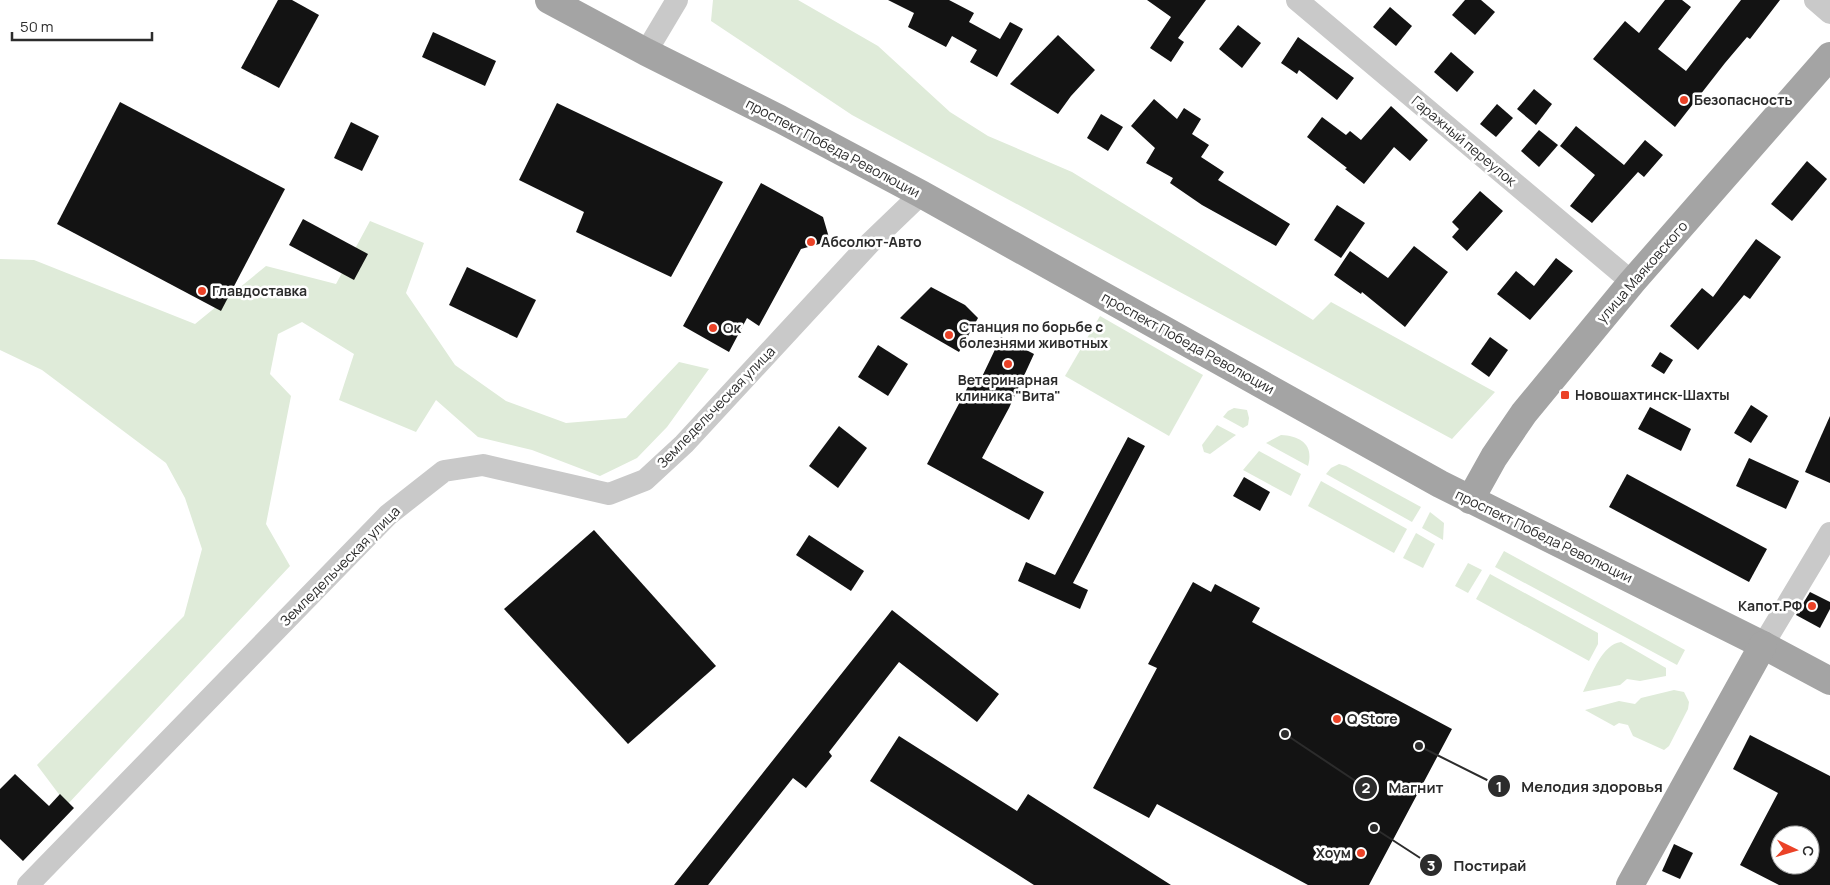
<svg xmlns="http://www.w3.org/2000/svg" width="1830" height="885" viewBox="0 0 1830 885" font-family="Manrope,sans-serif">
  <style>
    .green { fill: #dfebd9 }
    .building { fill: #131313; fill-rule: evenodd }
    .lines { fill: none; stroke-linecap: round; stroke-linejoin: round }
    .minor { stroke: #c9c9c9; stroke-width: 22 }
    .primary { stroke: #a4a4a4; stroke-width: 28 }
    .poi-dot { fill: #eb4227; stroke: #fff; stroke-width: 2 }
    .labels { text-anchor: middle; stroke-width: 5; stroke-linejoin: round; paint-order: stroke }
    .poi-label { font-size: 14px; font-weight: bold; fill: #2c2c2c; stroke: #fff; text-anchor: start }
    .street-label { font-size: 14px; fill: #2c2c2c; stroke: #fff }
    .leader { fill: none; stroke: #2c2c2c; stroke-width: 2 }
    .callout-dot { fill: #2c2c2c; stroke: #fff; stroke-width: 2 }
    .mark-label { font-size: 15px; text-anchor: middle; font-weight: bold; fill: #fff }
    .callout-label { font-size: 15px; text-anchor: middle; font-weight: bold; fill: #2c2c2c; stroke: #fff; stroke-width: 5; stroke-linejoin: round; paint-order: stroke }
  </style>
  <rect width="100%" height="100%" fill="#fff"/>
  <g class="green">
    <polygon points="713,0 798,0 878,46 950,112 988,136 1072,172 1313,320 1331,302 1495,392 1452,439 852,115 711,21"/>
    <polygon points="370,221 424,243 406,293 455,365 506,401 566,423 626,418 679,362 709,369 667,427 637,458 600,476 532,450 478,437 436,400 416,432 339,400 354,354 302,322 278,334 270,374 291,396 266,524 290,566 67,805 37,765 184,616 202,549 185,498 166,463 42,370 0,350 0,259 34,260 195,324 266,266 336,284"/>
    <polygon points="1100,316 1203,375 1169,436 1065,376"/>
    <polygon points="1234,408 1247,410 1249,418 1248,425 1243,428 1223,417 1228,411"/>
    <polygon points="1217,425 1236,435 1210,454 1204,452 1202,445"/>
    <path d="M 1281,435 C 1301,436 1314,445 1308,466 L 1266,443 Z"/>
    <polygon points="1259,451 1301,474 1291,496 1243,470"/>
    <polygon points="1339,464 1346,466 1421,507 1412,522 1326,474 1331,468"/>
    <polygon points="1321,481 1407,529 1394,553 1308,506"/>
    <polygon points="1430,512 1444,523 1443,540 1422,528"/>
    <polygon points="1416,533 1435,544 1423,568 1403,558"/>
    <polygon points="1504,551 1685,650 1677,665 1495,567"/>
    <polygon points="1468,563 1482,570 1468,593 1455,586"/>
    <polygon points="1490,574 1598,633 1598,644 1589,661 1476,599"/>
    <path d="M 1621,642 L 1666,668 L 1666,676 L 1640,681 L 1627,679 L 1620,685 L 1583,692 C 1591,676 1602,644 1621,642 Z"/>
    <polygon points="1674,690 1684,692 1689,702 1688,709 1669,746 1664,750 1633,736 1628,725 1619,723 1614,726 1585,710 1619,701 1635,704 1641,698"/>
  </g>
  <g class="building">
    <polygon points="278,0 292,0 319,15 279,88 241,68"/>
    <polygon points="888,0 949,0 974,13 969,22 1000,39 1010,22 1023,29 997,77 970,62 977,50 952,36 946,47 908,27 914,13"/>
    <polygon points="1147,0 1206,0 1178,38 1184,42 1171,62 1150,48 1171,17"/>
    <polygon points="1465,0 1481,0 1495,12 1475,35 1452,15"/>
    <polygon points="1665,0 1682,0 1691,7 1658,49 1686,71 1741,0 1780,0 1750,39 1747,37 1725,63 1675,127 1593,59 1625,21 1639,33"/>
    <polygon points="1390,7 1412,26 1396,46 1373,27"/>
    <polygon points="1238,25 1261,43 1242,68 1219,49"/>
    <polygon points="433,32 496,61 485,86 422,57"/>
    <polygon points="1058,35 1095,70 1071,96 1058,114 1010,84"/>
    <polygon points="1298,37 1354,78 1337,100 1299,70 1297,74 1281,63"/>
    <polygon points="1451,52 1474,72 1457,92 1434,72"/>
    <polygon points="1534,89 1552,104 1536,125 1517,109"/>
    <polygon points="1154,99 1177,119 1184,108 1201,119 1192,134 1209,145 1201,157 1224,172 1218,180 1290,224 1276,246 1202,205 1170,183 1173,178 1146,163 1155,148 1131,126"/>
    <polygon points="120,102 285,189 221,311 57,224"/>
    <polygon points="557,103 723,182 671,277 576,232 584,212 519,180"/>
    <polygon points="1497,104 1513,118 1496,137 1480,124"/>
    <polygon points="1391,106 1428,140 1410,161 1394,147 1364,184 1345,169 1347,168 1307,137 1322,117 1346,135 1350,131 1361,140"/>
    <polygon points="1101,114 1123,127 1108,151 1087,138"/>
    <polygon points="351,122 379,136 362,171 334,158"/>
    <polygon points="1576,126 1624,165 1645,140 1663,155 1644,177 1638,172 1592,223 1570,206 1595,175 1560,146"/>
    <polygon points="1539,130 1558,145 1539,167 1521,151"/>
    <polygon points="1807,161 1827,179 1792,221 1771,204"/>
    <polygon points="761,183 823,217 830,241 801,249 759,326 747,318 729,352 683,326"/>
    <polygon points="1480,191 1503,211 1467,251 1452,237 1459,229 1452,222"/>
    <polygon points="1337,205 1365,223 1341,258 1314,240"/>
    <polygon points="303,219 368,254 354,280 289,245"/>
    <polygon points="1756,239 1781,257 1750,299 1744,295 1698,350 1670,326 1702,288 1713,297"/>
    <polygon points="1414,246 1448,272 1405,327 1362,292 1361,294 1334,275 1350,251 1388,278"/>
    <polygon points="1556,258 1573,271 1530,320 1497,294 1516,271 1534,286"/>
    <polygon points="467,267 536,300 517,338 449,305"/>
    <polygon points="931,287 965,305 978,318 959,352 900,318"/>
    <polygon points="1001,337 1034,354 1009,408 982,458 1044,492 1029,520 927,464 972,379 979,383"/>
    <polygon points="1490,337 1508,350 1489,377 1471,364"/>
    <polygon points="878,345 908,364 888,396 858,377"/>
    <polygon points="1660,352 1673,360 1664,374 1651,366"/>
    <polygon points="1751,405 1768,416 1751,443 1734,433"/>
    <polygon points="1650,407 1691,429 1681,451 1638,429"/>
    <polygon points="1830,416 1830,483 1805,472"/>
    <polygon points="839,426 867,448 838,488 809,466"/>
    <polygon points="1128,437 1145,446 1073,583 1088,590 1080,609 1018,581 1026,562 1055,575"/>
    <polygon points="1749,458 1799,481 1786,509 1736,486"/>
    <polygon points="1627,474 1767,549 1749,582 1609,507"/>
    <polygon points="1244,477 1270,492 1260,511 1233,496"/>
    <polygon points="594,530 716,666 628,744 504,609"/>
    <polygon points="809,535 864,571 851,591 796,555"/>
    <polygon points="1193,582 1211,592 1215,584 1260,608 1252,622 1452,729 1369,885 1308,885 1157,804 1149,818 1093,788 1157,668 1148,664"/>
    <polygon points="1810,592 1830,602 1830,609 1820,628 1796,615"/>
    <polygon points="892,610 999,694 977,722 899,662 829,752 832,756 806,788 793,778 708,885 674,885"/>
    <path d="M 1750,735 L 1830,776 L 1830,885 L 1779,885 L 1740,865 L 1778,793 L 1733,769 ZM 1780,835 L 1810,835 L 1810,865 L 1780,865 Z"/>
    <polygon points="899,736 1017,811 1028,794 1171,885 1034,885 870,781"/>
    <polygon points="15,774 49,806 60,794 74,808 23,861 0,839 0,789"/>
    <polygon points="1674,844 1693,853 1680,879 1662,871"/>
  </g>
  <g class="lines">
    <g class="minor">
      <polyline points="1297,0 1632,282"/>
      <polyline points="1815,0 1830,13"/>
      <polyline points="646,52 677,0"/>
      <polyline points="1763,645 1830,533"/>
      <polyline points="28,885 388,515 444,471 483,465 609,494 645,480 684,444 870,243 921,194"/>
    </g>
    <g class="primary">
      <polyline points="549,0 646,52 780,119 921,194 1440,484 1763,645 1830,681"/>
      <polyline points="1470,500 1494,457 1524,413 1632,282 1830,56"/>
      <polyline points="1630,885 1763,645"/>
    </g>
  </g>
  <g class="poi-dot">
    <circle cx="1684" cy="100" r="5"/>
    <circle cx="811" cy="242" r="5"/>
    <circle cx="202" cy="291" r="5"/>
    <circle cx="713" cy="328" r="5"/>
    <circle cx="949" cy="335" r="5"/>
    <circle cx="1008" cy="364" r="5"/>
    <rect x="1560" y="390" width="10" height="10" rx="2.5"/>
    <circle cx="1812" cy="606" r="5"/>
    <circle cx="1337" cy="719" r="5"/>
    <circle cx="1361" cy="853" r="5"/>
  </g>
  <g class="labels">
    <g class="poi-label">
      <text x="1694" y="105">Безопасность</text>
      <text x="821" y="247">Абсолют-Авто</text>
      <text x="212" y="296">Главдоставка</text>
      <text x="959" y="332">Станция по борьбе с<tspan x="959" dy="16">болезнями животных</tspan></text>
      <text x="723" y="333">Ок</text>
      <text x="1008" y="385" text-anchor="middle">Ветеринарная<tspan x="1008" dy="16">клиника "Вита"</tspan></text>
      <text x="1575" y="400">Новошахтинск-Шахты</text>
      <text x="1802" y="611" text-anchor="end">Капот.РФ</text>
      <text x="1347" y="724">Q Store</text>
      <text x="1351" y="858" text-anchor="end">Хоум</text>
    </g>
    <g class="street-label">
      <text transform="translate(1464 141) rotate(40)" y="5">Гаражный переулок</text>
      <text transform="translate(833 148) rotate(28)" y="5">проспект Победа Революции</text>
      <text transform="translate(1642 272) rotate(-49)" y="5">улица Маяковского</text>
      <text transform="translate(1188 343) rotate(29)" y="5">проспект Победа Революции</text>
      <text transform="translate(716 407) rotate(-46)" y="5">Земледельческая улица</text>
      <text transform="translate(1544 536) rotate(26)" y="5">проспект Победа Революции</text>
      <text transform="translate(340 566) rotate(-45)" y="5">Земледельческая улица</text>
    </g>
  </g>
  <path class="leader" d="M1419 746L1499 786M1285 734L1366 788M1374 828L1431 865"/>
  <g class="callout-dot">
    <circle cx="1419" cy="746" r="5"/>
    <circle cx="1285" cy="734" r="5"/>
    <circle cx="1374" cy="828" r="5"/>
    <circle cx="1499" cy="786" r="12"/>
    <circle cx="1366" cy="788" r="12"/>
    <circle cx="1431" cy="865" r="12"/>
  </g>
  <g class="mark-label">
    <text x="1499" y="792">1</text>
    <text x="1366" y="793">2</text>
    <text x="1431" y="871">3</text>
  </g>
  <g class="callout-label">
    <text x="1592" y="792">Мелодия здоровья</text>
    <text x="1416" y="793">Магнит</text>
    <text x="1490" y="871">Постирай</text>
  </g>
  <g transform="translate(1795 850) rotate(95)"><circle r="24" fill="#ffffff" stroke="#ababab"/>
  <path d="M0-4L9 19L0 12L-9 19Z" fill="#eb4227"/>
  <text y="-8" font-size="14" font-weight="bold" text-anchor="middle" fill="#2c2c2c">С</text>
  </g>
  <path d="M12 32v8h140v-8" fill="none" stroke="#2c2c2c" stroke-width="2.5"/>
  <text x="20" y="32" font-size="15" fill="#2c2c2c" stroke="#ffffff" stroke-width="4" paint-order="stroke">50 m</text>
</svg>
